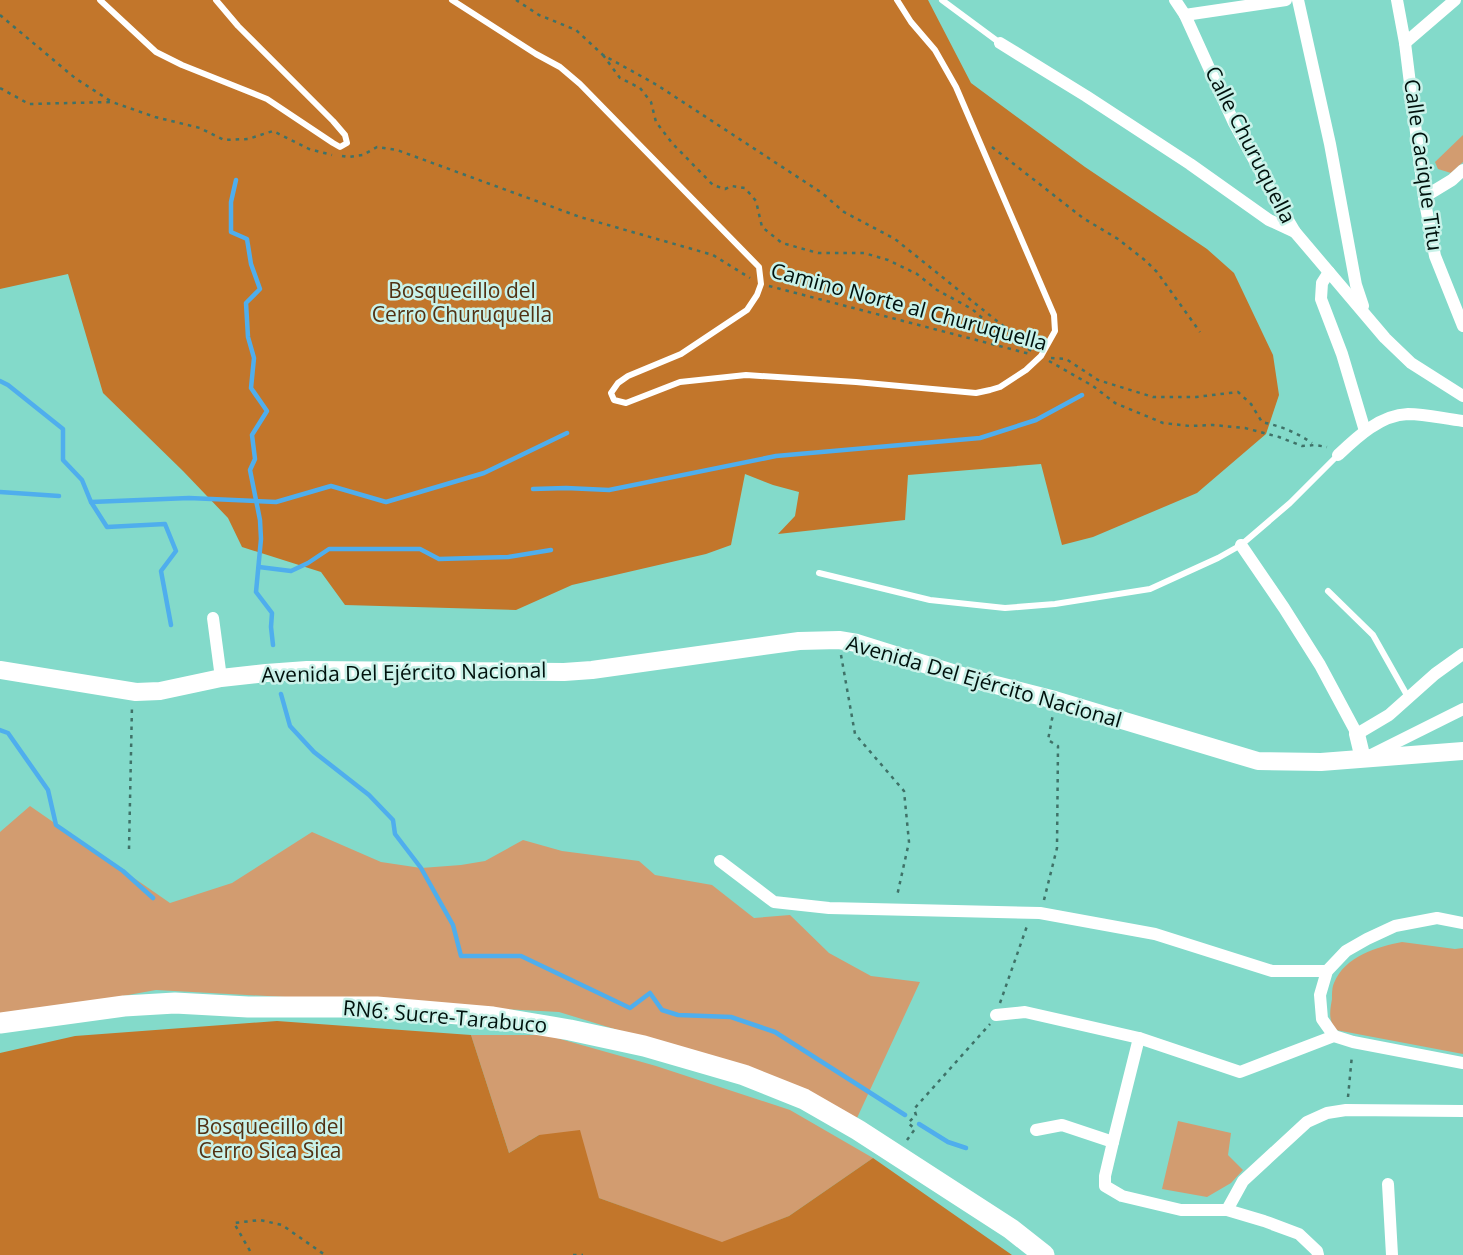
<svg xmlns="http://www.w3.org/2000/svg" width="1463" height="1255" viewBox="0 0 1463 1255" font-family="'Open Sans',sans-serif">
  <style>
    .green { fill: #d29c70 }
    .forest { fill: #c2762b }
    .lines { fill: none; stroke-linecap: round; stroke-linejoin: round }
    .stream { stroke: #4faeed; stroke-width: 4.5 }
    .path { stroke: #3f7268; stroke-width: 2.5; stroke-dasharray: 3.5 5; stroke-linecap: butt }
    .lane { stroke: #fff; stroke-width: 6 }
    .street { stroke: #fff; stroke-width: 12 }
    .secondary { stroke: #fff; stroke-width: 16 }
    .primary { stroke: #fff; stroke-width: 18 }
    .highway { stroke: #fff; stroke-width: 21 }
    .labels { text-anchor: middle; stroke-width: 5; stroke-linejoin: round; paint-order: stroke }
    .street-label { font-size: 21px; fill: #00110d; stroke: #c9f2e9 }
    .park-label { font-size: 21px; fill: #513113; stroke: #c9f2e9 }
  </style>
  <rect width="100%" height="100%" fill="#83daca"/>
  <g class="green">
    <polygon points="1463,135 1463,162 1451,173 1438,169 1435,162"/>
    <polygon points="30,806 170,903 232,883 312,832 381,862 421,868 461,865 485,861 523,840 562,851 639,861 655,875 712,885 754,918 790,915 829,953 871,976 920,982 857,1118 657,1042 559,1012 156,990 0,1018 0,832"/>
    <path d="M 1402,942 L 1455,949 L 1463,948 L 1463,1054 L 1336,1030 C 1328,1021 1330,1010 1332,999 C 1332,994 1332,987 1334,983 C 1345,956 1377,947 1402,942 Z"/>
    <polygon points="471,1035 546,1035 656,1066 790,1110 873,1158 789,1216 722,1243 599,1198 539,1135 509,1153"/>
    <polygon points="1178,1121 1231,1133 1228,1155 1243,1170 1231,1183 1207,1197 1162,1189"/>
  </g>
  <g class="forest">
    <polygon points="0,0 928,0 971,83 1085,167 1207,249 1234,273 1273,355 1279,395 1266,434 1197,493 1093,537 1062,545 1041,464 908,475 905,520 778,534 795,516 799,492 773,485 745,474 731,545 706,554 572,585 516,610 345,605 321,572 242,547 228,518 183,471 103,393 68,274 0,289"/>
    <polygon points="277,1021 471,1035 509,1153 539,1135 580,1130 599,1198 722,1242 789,1216 873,1158 1012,1255 0,1255 0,1053 75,1036"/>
  </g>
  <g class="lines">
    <g class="stream">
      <polyline points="236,180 231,202 231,232 247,239 251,264 260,289 246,303 248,337 254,358 251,388 267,411 252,435 255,459 250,470 260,520 261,539 256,592 272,613 271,627 273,645"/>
      <polyline points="0,381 8,385 63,429 63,460 82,480 91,502 107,527 165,524 176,551 161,571 171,625"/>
      <polyline points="533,489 566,488 609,490 776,456 980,438 1036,420 1082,395"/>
      <polyline points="0,492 59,496"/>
      <polyline points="91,502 189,498 276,502 331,486 386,502 484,473 567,433"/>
      <polyline points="259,567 291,571 308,563 329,549 420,549 439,559 508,557 551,550"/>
      <polyline points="281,694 290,726 314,752 369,795 393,820 395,834 421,868 453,925 461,956 521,956 630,1008 650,993 662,1010 678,1015 731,1017 775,1032 905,1115"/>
      <polyline points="0,730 8,733 48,790 56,825 123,871 153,898"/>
      <polyline points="919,1124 948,1142 966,1148"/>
    </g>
    <g class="path">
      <polyline points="516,0 539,15 576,30 603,55 657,85 822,193 844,212 895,239 1033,350"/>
      <polyline points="0,15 75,78 112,102"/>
      <polyline points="603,55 620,78 640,88 651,102 656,122 672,143 713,185 725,189 732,186 745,188 756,201 762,227 782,243 818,253 864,253 888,260 917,274 937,290 972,309 1002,335 1032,351"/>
      <polyline points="0,88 29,104 112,102 155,117 200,128 224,140 248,139 273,131 309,149 332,155"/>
      <polyline points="992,147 1083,218 1118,239 1146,261 1157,272 1200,332"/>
      <polyline points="342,156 348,157 363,155 377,147 397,150 580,217 713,255 750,278"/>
      <polyline points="769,286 1030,354"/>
      <path d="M 1051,358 L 1066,359 L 1098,380 L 1153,397 L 1196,397 L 1238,392 L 1251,404 L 1262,422 C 1280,426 1296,432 1312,443"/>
      <polyline points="1049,361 1093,386 1115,403 1163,423 1190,426 1213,425 1245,428 1279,437 1302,446 1315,445 1327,447"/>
      <polyline points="841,655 855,734 904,791 909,842 897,896"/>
      <polyline points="129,849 132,705"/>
      <polyline points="1044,900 1057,848 1058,746 1048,740 1053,714"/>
      <polyline points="1000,1003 1027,926"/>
      <polyline points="1348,1097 1352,1055"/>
      <polyline points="907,1140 915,1129 908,1123 916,1115 914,1109 990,1024"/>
      <polyline points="250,1251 234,1223 260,1220 282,1225 325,1255"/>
      <polyline points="573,1255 583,1255"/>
    </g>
    <g class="lane">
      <polyline points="100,0 156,52 182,65 267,99 333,143 340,147 347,143 345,135 333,121 238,26 216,0"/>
      <polyline points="452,0 536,54 560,67 580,84 759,267 761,284 757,295 747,310 681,354 628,376 618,383 611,393 614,400 626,403 680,382 746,375 856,382 976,393 990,390 1000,387 1026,370 1041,356 1055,331 1054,315 956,87 935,50 911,22 897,0"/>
      <polyline points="942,0 1000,43"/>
      <polyline points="819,573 930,600 1005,608 1055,604 1150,589 1218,558 1241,545 1290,503 1338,455"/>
      <polyline points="1328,591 1373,635 1408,697"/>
    </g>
    <g class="street">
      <polyline points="1175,0 1185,15 1234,123 1271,191 1295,232 1385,338 1411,363 1463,396"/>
      <polyline points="1298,0 1330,144 1356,285 1363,306"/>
      <polyline points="1397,0 1405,43 1424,197 1435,256 1463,326"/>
      <polyline points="1185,15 1286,0"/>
      <polyline points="1000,43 1086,96 1190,164 1269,220 1295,232"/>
      <polyline points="1405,43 1455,0"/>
      <polyline points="1424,197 1452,180 1463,170"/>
      <polyline points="1329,272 1322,283 1321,299 1342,354 1365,431"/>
      <path d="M 1338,455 C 1357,437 1380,415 1408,414 C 1426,414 1445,419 1463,421"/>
      <polyline points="1241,545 1284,608 1320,665 1357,734 1389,715 1435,674 1463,654"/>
      <polyline points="213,618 221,678"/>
      <polyline points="1373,754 1463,709"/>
      <polyline points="720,861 774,902 829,908 1040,913 1155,934 1272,971 1327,971"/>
      <polyline points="996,1015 1025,1012 1139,1038 1240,1072 1334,1036 1353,1042 1463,1063"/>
      <polyline points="1334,1036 1322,1019 1320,995 1327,971 1346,951 1367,939 1395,926 1437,918 1463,923"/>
      <polyline points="1139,1038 1113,1142 1105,1176 1105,1186 1122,1196 1181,1210 1227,1210 1264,1221 1299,1234 1317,1251 1318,1255"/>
      <polyline points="1036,1130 1062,1125 1113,1142"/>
      <polyline points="1388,1184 1392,1255"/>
      <polyline points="1227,1210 1243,1181 1307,1122 1327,1113 1346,1110 1463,1111"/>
    </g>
    <polyline class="secondary" points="1357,734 1363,759"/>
    <polyline class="primary" points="0,670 136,692 160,691 221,678 266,673 307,670 564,672 592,670 799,641 839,640 857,643 972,679 1055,700 1258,761 1321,762 1463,751"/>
    <polyline class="highway" points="0,1023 124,1006 175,1003 248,1007 377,1007 493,1017 570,1030 644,1046 744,1075 804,1099 858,1130 1011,1229 1044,1255"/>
  </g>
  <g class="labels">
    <g class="street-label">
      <text transform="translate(1250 145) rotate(63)" y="7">Calle Churuquella</text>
      <text transform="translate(1423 165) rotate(82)" y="7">Calle Cacique Titu</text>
      <text transform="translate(909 307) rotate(15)" y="7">Camino Norte al Churuquella</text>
      <text transform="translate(404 673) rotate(-1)" y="7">Avenida Del Ejército Nacional</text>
      <text transform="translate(984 682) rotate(16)" y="7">Avenida Del Ejército Nacional</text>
      <text transform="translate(445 1017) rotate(5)" y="7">RN6: Sucre-Tarabuco</text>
    </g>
    <g class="park-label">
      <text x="462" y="298">Bosquecillo del<tspan x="462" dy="24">Cerro Churuquella</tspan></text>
      <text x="270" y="1134">Bosquecillo del<tspan x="270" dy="24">Cerro Sica Sica</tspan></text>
    </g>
  </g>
</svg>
